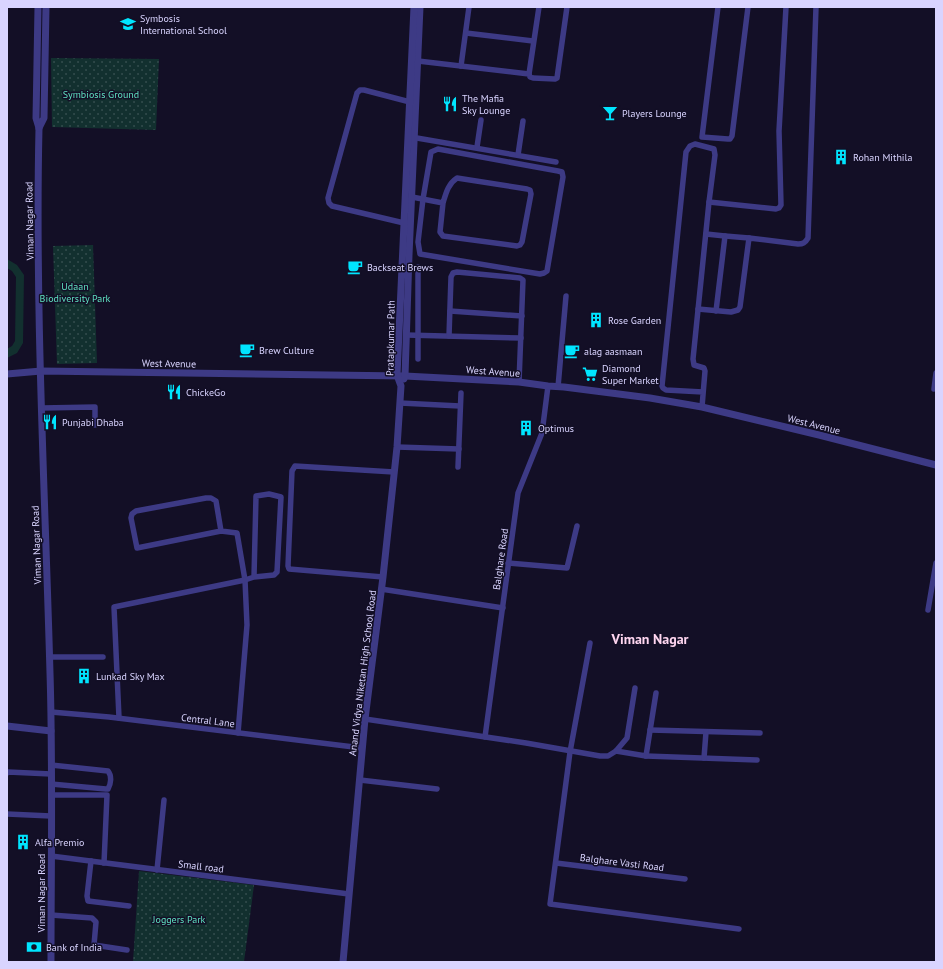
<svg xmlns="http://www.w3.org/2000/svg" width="943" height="969" viewBox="0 0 943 969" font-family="'PT Sans',sans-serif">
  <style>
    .grass { fill: url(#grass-dots) }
    .pitch { fill: #12302f }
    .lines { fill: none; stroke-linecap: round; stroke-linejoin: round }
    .minor { stroke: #3d3a85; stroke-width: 5.5 }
    .tertiary { stroke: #3d3a85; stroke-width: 7 }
    .labels { text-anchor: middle; stroke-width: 3; stroke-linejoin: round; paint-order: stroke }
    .poi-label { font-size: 10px; fill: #d9d4ff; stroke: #130f26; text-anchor: start }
    .park-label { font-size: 10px; fill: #5fe0c0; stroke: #130f26 }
    .street-label { font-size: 10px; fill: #d9d4ff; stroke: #130f26 }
    .district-label { font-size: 14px; font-weight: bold; fill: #ffd6f0; stroke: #130f26 }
  </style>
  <defs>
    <pattern id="grass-dots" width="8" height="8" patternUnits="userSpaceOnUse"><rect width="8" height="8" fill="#12302f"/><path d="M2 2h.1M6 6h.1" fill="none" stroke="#344d4e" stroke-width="1.8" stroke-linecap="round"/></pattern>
  </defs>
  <rect width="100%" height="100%" fill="#130f26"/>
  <g class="grass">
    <polygon points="51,58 159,59 156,130 52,127"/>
    <polygon points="93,245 97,363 57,364 53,246"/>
    <polygon points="139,871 254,885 244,962 133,962"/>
  </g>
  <polygon class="pitch" points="7,259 17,265 24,275 23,343 17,353 7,358 7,349 12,346 15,341 16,277 12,271 7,268"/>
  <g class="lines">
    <g class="minor">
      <polyline points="718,7 702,137 728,139 730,139 732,136 748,7"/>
      <polyline points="466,33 533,41"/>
      <polyline points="418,61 529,74 530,77 533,78 555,79 557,78 567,7"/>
      <polyline points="461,66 469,7"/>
      <polyline points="529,74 539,7"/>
      <polyline points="411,137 556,162"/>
      <polyline points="477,147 481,120"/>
      <polygon points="438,149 558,171 562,172 563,177 547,271 544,273 540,274 420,254 418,242 423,199 431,152"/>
      <polyline points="518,155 523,121"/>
      <path d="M 412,197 L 443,203 C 446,193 448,184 457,178 L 527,189 L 530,190 L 531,194 L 522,242 L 520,245 L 517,246 L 443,236 L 440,232 L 443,203"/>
      <polyline points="709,202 776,209 779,208 781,205 779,131 786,7"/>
      <polyline points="404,223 332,206 329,203 328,198 357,93 360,90 364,90 410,102"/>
      <polyline points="706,234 725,236 716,311"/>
      <polyline points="725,236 749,238"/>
      <path d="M 698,309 L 731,312 L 738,310 L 740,307 L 749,238 L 798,244 C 803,244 805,243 808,238 L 816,7"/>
      <polyline points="450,311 522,316"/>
      <polyline points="406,335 521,338"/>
      <polyline points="449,336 451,277 453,273 457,272 520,278 523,280 519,382"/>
      <polyline points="418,359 418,267"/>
      <polyline points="558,387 566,296"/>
      <polyline points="934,389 936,373"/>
      <polyline points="400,403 460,406"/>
      <polyline points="702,407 705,371 704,368 694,365 693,359 709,202 715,155 714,149 695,144 690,146 686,152 662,386 663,388 666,390 703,392"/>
      <polyline points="42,408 95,407 95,425"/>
      <polyline points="397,447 459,449"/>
      <polyline points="458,467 461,393"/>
      <polyline points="221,531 216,501 211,498 206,498 136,511 132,514 131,518 137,548 221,531 237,533 245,580 247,625 238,733"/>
      <polyline points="508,563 567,568 577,526"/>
      <polyline points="383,577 289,569 288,566 292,471 295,466 394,472"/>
      <polyline points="381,589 503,608"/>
      <polyline points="928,610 936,563"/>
      <polyline points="590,643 570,752 550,904 739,929"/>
      <polyline points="50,657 103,657"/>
      <polyline points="51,712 109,717 362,748"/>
      <polyline points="119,718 114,607 245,580 254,577 274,575 277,572 281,497 269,494 256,496 254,577"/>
      <polyline points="365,719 526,743 600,756 608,756 616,751 627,738 635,688"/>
      <polyline points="650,730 760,733"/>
      <polyline points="485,737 518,493 542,433 548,386"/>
      <polyline points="616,751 646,756 656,693"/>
      <polyline points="646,756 757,760"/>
      <polyline points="704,758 706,732"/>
      <path d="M 51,765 L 108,771 C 112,776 111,784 108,789 L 106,789 L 51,784"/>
      <polyline points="7,773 8,772 51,774"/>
      <polyline points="360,780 437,789"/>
      <polyline points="51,795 107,795 104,863"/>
      <polyline points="7,814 51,816"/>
      <polyline points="51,856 349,894"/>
      <polyline points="91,861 87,896 88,901 129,906"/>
      <polyline points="556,863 685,879"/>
      <polyline points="157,870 164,800"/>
      <polyline points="51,915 92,918 96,922 94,945 127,950"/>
    </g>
    <g class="tertiary">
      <path d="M 38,7 L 36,118 L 39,128 C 35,309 45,491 50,673 C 53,769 51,866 51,962"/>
      <polyline points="39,128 44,118 46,7"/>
      <polyline points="7,374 41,371 405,376 519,382 548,386 564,387 650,398 702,407 819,435 936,465"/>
      <polyline points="404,379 405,376 409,255 420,7"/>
      <polyline points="7,726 51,731"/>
      <polyline points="343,962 365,719 383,577 397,447 401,386 397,375 414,7"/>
    </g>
  </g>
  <defs>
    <g id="school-bare" transform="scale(1.2)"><path d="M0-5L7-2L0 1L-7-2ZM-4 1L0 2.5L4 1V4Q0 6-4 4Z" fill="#00e5ff" stroke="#130f26" stroke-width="2.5" paint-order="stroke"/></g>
    <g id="restaurant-bare" transform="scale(1.2)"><path d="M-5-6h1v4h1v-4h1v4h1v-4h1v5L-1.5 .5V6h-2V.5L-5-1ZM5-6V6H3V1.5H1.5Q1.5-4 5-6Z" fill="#00e5ff" stroke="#130f26" stroke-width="2.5" paint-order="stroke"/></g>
    <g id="bar-bare" transform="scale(1.2)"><path d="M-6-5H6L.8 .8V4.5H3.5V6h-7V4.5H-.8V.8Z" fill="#00e5ff" stroke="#130f26" stroke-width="2.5" paint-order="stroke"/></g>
    <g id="building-bare" transform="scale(1.2)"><path d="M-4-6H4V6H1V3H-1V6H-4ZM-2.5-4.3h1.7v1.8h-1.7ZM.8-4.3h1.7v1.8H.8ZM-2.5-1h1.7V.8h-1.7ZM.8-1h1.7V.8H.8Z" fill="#00e5ff" stroke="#130f26" stroke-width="2.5" paint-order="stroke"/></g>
    <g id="cafe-bare" transform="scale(1.2)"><path d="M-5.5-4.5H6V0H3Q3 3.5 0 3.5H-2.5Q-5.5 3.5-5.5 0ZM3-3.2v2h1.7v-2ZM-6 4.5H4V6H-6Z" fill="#00e5ff" stroke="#130f26" stroke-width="2.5" paint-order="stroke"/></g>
    <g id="supermarket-bare" transform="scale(1.2)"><path d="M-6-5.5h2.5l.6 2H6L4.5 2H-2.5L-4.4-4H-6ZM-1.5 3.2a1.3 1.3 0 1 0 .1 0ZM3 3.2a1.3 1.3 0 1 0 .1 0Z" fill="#00e5ff" stroke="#130f26" stroke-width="2.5" paint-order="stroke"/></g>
    <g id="bank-bare" transform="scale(1.2)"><path d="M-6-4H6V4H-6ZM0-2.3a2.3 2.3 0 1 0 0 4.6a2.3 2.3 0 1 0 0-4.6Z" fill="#00e5ff" stroke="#130f26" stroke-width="2.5" paint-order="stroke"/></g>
  </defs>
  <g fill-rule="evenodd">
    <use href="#school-bare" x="128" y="24"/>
    <use href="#restaurant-bare" x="450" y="104"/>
    <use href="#bar-bare" x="610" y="113"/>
    <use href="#building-bare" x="841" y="157"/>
    <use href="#cafe-bare" x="355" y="267"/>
    <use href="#building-bare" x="596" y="320"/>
    <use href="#cafe-bare" x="247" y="350"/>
    <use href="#cafe-bare" x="572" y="351"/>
    <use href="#supermarket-bare" x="590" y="374"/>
    <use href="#restaurant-bare" x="174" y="392"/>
    <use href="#restaurant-bare" x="50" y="422"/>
    <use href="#building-bare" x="526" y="428"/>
    <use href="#building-bare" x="84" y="676"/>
    <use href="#building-bare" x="23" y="842"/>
    <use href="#bank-bare" x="34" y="947"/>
  </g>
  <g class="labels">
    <g class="poi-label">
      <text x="140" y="22">Symbosis<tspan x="140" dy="12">International School</tspan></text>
      <text x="462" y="102">The Mafia<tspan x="462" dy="12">Sky Lounge</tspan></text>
      <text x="622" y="117">Players Lounge</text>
      <text x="853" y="161">Rohan Mithila</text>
      <text x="367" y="271">Backseat Brews</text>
      <text x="608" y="324">Rose Garden</text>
      <text x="259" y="354">Brew Culture</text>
      <text x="584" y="355">alag aasmaan</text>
      <text x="602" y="372">Diamond<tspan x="602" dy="12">Super Market</tspan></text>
      <text x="186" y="396">ChickeGo</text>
      <text x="62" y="426">Punjabi Dhaba</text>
      <text x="538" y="432">Optimus</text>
      <text x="96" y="680">Lunkad Sky Max</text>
      <text x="35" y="846">Alfa Premio</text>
      <text x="46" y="951">Bank of India</text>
    </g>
    <g class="park-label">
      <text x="101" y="98">Symbiosis Ground</text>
      <text x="75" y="290">Udaan<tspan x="75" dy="12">Biodiversity Park</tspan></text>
      <text x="179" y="923">Joggers Park</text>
    </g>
    <g class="street-label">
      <text transform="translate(29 221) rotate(-91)" y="4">Viman Nagar Road</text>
      <text transform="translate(390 338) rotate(-89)" y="4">Pratapkumar Path</text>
      <text transform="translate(169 363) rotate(1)" y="4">West Avenue</text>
      <text transform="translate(493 371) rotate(4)" y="4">West Avenue</text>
      <text transform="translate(814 424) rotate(14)" y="4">West Avenue</text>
      <text transform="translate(36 545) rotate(-92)" y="4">Viman Nagar Road</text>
      <text transform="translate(500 559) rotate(-82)" y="4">Balghare Road</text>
      <text transform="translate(362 673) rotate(-83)" y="4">Anand Vidya Niketan High School Road</text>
      <text transform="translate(208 720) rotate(7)" y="4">Central Lane</text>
      <text transform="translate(622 862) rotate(7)" y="4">Balghare Vasti Road</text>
      <text transform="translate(201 866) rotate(7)" y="4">Small road</text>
      <text transform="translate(41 893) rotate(-90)" y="4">Viman Nagar Road</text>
    </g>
    <g class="district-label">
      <text x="650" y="644">Viman Nagar</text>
    </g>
  </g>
  <rect width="943" height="969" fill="none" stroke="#d9d4ff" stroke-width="16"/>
</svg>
